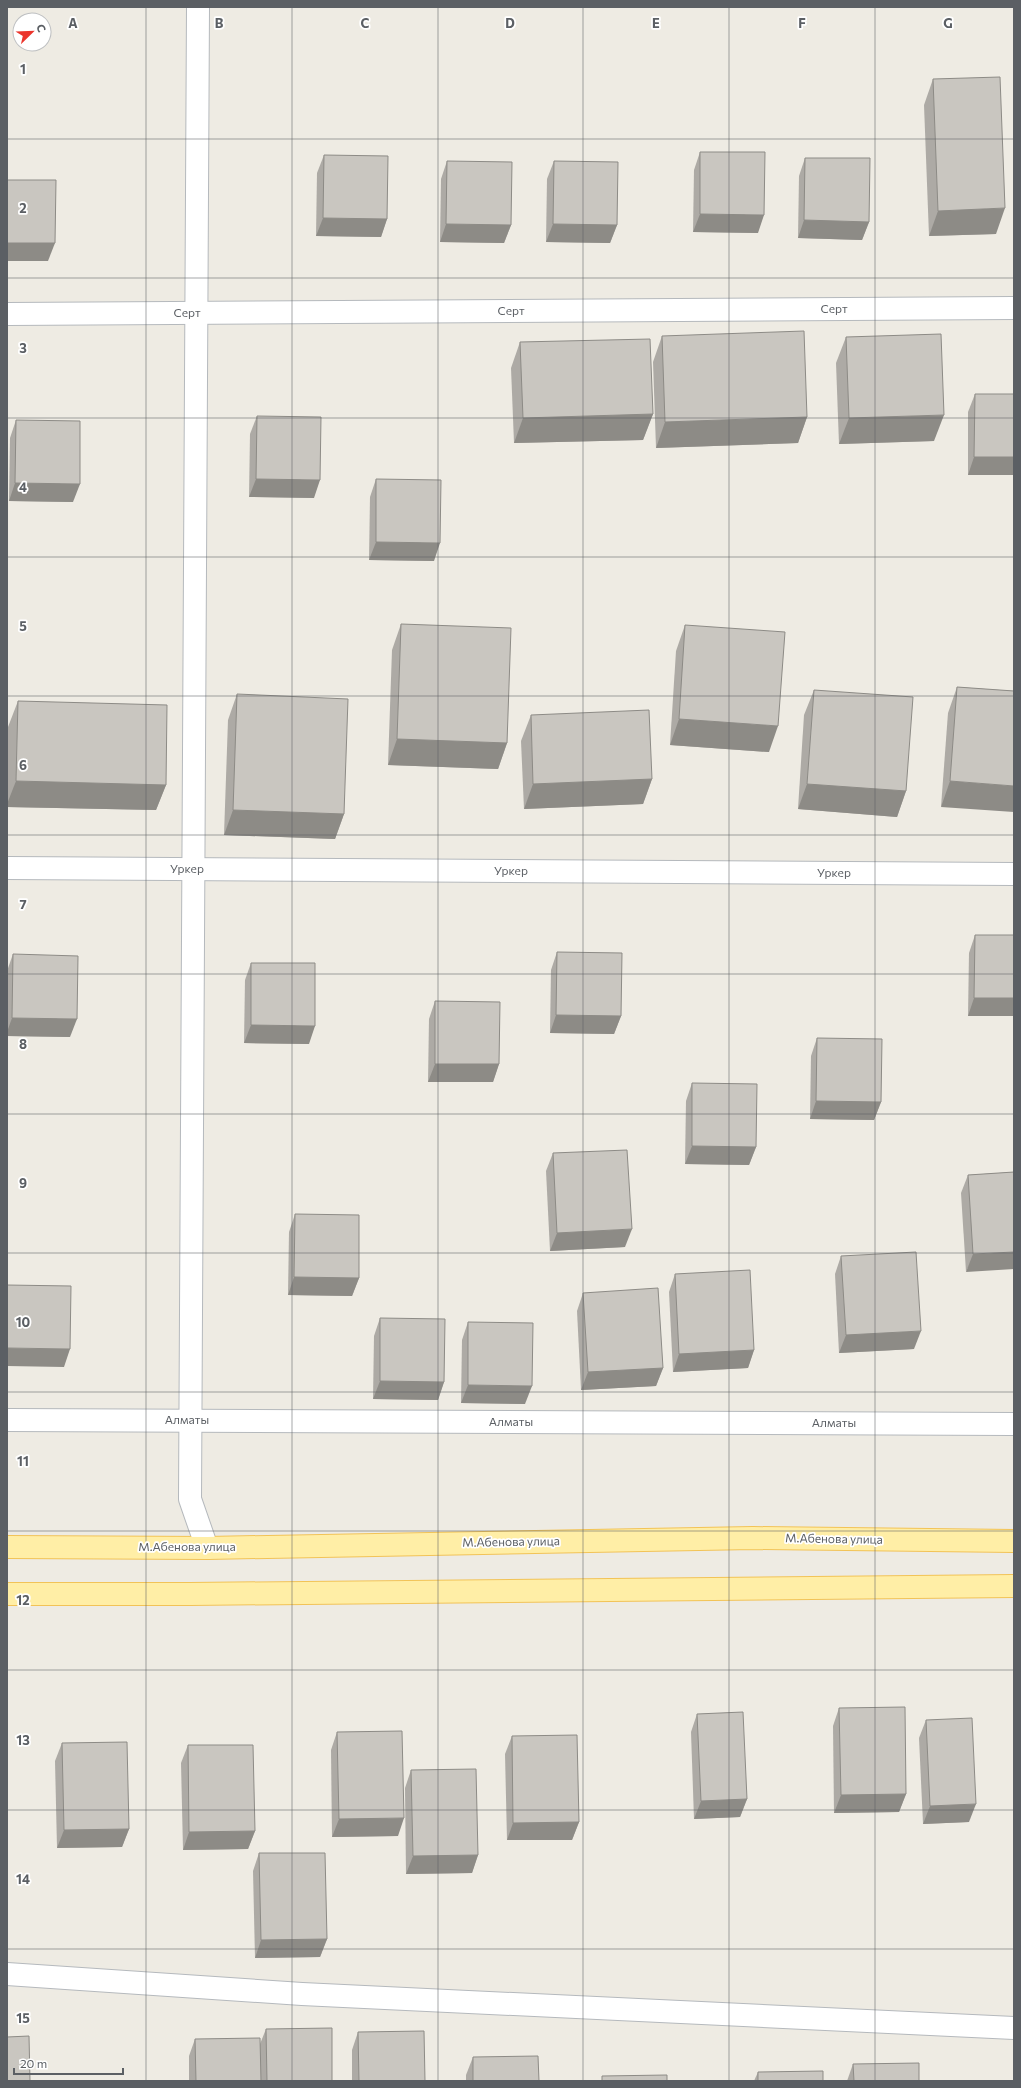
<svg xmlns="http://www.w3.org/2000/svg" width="1021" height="2088" viewBox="0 0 1021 2088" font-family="Commissioner,sans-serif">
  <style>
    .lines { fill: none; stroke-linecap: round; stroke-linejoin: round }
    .minor-casing { stroke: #b5b9bd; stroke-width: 24 }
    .major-casing { stroke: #f2c357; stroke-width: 24 }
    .minor { stroke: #fff; stroke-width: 22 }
    .major { stroke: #ffeea6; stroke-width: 22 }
    .wall { fill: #adaaa5 }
    .shaded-wall { fill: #8d8b86 }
    .building { fill: #c9c6c0; stroke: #8d8b86 }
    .grid { fill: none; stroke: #5b5f64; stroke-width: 1; stroke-opacity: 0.55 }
    .labels { text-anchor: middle; stroke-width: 3.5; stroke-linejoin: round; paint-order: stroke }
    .street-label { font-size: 12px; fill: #5b5f64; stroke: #fff }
    .grid-label { font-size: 13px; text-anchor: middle; font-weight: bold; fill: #5b5f64; stroke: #fff; stroke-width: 3.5; stroke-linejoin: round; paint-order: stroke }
  </style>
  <rect width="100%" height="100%" fill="#eeebe3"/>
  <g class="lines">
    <g class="minor-casing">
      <g id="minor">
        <polyline points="198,7 190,1499 207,1548"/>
        <polyline points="7,314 1014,308"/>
        <polyline points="7,868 1014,874"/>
        <polyline points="7,1420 1014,1424"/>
        <polyline points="7,1974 302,1994 1014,2028"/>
      </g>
    </g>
    <g class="major-casing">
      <g id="major">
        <polyline points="7,1547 207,1548 753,1538 1014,1541"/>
        <polyline points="7,1594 190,1594 1014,1586"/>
      </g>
    </g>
    <use href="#minor" class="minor"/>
    <use href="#major" class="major"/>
  </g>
  <g class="wall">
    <polygon points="933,79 996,234 929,236 924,105"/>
    <polygon points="700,152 758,233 693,232 694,170"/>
    <polygon points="324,155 387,219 381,237 316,236 317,173"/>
    <polygon points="805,158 869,222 862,240 798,238 799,176"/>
    <polygon points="447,161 511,225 504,243 440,242 441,179"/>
    <polygon points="554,161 617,225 610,243 546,242 547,179"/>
    <polygon points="662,336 807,417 798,443 656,448 653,362"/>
    <polygon points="846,337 934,441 839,444 836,363"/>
    <polygon points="520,342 653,414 643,440 514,443 511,368"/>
    <polygon points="975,394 1014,394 1014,475 968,475 968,412"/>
    <polygon points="257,416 314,498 249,497 250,434"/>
    <polygon points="16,420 73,502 9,501 10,438"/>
    <polygon points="376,479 434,561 369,560 370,497"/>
    <polygon points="401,624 507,743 498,769 388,765 392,650"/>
    <polygon points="685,625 769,752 670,745 676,651"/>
    <polygon points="957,687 1014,691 941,807 948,713"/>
    <polygon points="814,690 906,791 897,817 798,809 804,715"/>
    <polygon points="237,694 344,814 335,839 224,835 228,720"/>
    <polygon points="18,701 166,785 156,810 7,807 8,727"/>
    <polygon points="531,715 652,779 643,804 524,809 521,741"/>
    <polygon points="975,935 1014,935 1014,1016 968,1016 969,953"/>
    <polygon points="557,952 621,1016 614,1034 550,1033 551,970"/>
    <polygon points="13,954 70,1037 7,1036 7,971"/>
    <polygon points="251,963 309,1044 244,1043 245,980"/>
    <polygon points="435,1001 499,1064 493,1082 428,1082 429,1019"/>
    <polygon points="817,1038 881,1102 874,1120 810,1119 811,1056"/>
    <polygon points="692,1083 756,1147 749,1165 685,1164 686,1101"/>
    <polygon points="553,1153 625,1247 550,1251 546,1171"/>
    <polygon points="1014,1172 966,1272 961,1193 968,1175"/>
    <polygon points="295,1214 359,1278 352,1296 288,1295 289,1232"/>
    <polygon points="841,1256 914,1349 839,1353 835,1274"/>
    <polygon points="675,1274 754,1350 748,1368 673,1372 669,1292"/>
    <polygon points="583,1293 663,1368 656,1386 581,1390 577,1311"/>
    <polygon points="380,1318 444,1382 438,1400 373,1399 374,1336"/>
    <polygon points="468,1322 525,1404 461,1403 462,1340"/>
    <polygon points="839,1708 906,1794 899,1812 834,1813 833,1726"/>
    <polygon points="697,1714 747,1799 740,1817 694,1819 691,1732"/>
    <polygon points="926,1720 969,1822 923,1824 919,1738"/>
    <polygon points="337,1732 398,1836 332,1837 331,1750"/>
    <polygon points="512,1736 579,1822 572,1840 507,1840 505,1754"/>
    <polygon points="62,1743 129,1829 122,1847 57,1848 55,1761"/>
    <polygon points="188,1745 255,1831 248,1849 183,1850 181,1763"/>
    <polygon points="411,1770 478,1855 472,1873 406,1874 405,1788"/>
    <polygon points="259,1853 327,1939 320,1957 255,1958 253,1871"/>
    <polygon points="266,2029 332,2081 189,2081 189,2056 195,2039 260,2044"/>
    <polygon points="358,2032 425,2081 352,2081 352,2050"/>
    <polygon points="473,2057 539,2081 466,2081 466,2075"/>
    <polygon points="853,2064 919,2081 847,2081"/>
    <polygon points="758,2072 823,2081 754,2081"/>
  </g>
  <g class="shaded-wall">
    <polygon points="1005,208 996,234 929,236 938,211"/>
    <polygon points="700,214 764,215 758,233 693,232"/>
    <polygon points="323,218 387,219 381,237 316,236"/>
    <polygon points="804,220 869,222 862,240 798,238"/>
    <polygon points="446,224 511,225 504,243 440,242"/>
    <polygon points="553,224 617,225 610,243 546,242"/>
    <polygon points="7,243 55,243 48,261 7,261"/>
    <polygon points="653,414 643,440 514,443 523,418"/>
    <polygon points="944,415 934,441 839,444 849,418"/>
    <polygon points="807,417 798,443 656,448 665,422"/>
    <polygon points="974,457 1014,457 1014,475 968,475"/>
    <polygon points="256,479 320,480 314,498 249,497"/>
    <polygon points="15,483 80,484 73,502 9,501"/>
    <polygon points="376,542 440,543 434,561 369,560"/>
    <polygon points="679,719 778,726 769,752 670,745"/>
    <polygon points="397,739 507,743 498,769 388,765"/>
    <polygon points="652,779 643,804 524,809 533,784"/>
    <polygon points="16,781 166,785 156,810 7,807 7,804"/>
    <polygon points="950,781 1014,786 1014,812 941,807"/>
    <polygon points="807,784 906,791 897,817 798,809"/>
    <polygon points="233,810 344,814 335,839 224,835"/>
    <polygon points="974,998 1014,998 1014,1016 968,1016"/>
    <polygon points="556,1015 621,1016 614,1034 550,1033"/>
    <polygon points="12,1018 77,1019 70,1037 7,1036 7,1032"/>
    <polygon points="251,1025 315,1026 309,1044 244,1043"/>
    <polygon points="435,1064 499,1064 493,1082 428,1082"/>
    <polygon points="816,1101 881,1102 874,1120 810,1119"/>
    <polygon points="692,1146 756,1147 749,1165 685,1164"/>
    <polygon points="632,1229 625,1247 550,1251 557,1233"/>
    <polygon points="1014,1252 1014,1269 966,1272 973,1254"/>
    <polygon points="294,1277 359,1278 352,1296 288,1295"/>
    <polygon points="921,1331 914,1349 839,1353 846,1335"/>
    <polygon points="7,1348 70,1349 64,1367 7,1366"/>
    <polygon points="754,1350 748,1368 673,1372 679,1354"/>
    <polygon points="663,1368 656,1386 581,1390 588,1372"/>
    <polygon points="380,1381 444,1382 438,1400 373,1399"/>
    <polygon points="468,1385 532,1386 525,1404 461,1403"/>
    <polygon points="906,1794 899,1812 834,1813 841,1795"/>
    <polygon points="747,1799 740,1817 694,1819 701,1801"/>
    <polygon points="976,1804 969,1822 923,1824 930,1806"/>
    <polygon points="404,1818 398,1836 332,1837 339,1819"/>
    <polygon points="579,1822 572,1840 507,1840 513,1823"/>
    <polygon points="129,1829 122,1847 57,1848 64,1830"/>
    <polygon points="255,1831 248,1849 183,1850 189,1832"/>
    <polygon points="478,1855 472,1873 406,1874 413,1856"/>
    <polygon points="327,1939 320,1957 255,1958 261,1940"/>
  </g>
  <g class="building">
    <polygon points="1000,77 1005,208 938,211 933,79"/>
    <polygon points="700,152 765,152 764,215 700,214"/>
    <polygon points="324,155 388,156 387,219 323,218"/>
    <polygon points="805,158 870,158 869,222 804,220"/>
    <polygon points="447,161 512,162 511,225 446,224"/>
    <polygon points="554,161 618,162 617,225 553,224"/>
    <polygon points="7,180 56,180 55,243 7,243"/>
    <polygon points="804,331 807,417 665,422 662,336"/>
    <polygon points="941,334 944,415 849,418 846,337"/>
    <polygon points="650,339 653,414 523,418 520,342"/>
    <polygon points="975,394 1014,394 1014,457 974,457"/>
    <polygon points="257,416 321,417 320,480 256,479"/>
    <polygon points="16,420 80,421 80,484 15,483"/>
    <polygon points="376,479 441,480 440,543 376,542"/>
    <polygon points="401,624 511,628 507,743 397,739"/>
    <polygon points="685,625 785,632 778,726 679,719"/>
    <polygon points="957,687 1014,691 1014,786 950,781"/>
    <polygon points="814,690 913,697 906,791 807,784"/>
    <polygon points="237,694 348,699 344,814 233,810"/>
    <polygon points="18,701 167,705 166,785 16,781"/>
    <polygon points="649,710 652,779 533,784 531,715"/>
    <polygon points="975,935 1014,935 1014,998 974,998"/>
    <polygon points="557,952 622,953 621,1016 556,1015"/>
    <polygon points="13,954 78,956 77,1019 12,1018"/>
    <polygon points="251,963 315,963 315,1026 251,1025"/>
    <polygon points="435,1001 500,1002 499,1064 435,1064"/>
    <polygon points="817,1038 882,1039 881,1102 816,1101"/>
    <polygon points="692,1083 757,1084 756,1147 692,1146"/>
    <polygon points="627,1150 632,1229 557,1233 553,1153"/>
    <polygon points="1014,1172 1014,1252 973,1254 968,1175"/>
    <polygon points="295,1214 359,1215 359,1278 294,1277"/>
    <polygon points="916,1252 921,1331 846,1335 841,1256"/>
    <polygon points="750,1270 754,1350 679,1354 675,1274"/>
    <polygon points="7,1285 71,1286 70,1349 7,1348"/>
    <polygon points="658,1288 663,1368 588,1372 583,1293"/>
    <polygon points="380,1318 445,1319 444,1382 380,1381"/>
    <polygon points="468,1322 533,1323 532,1386 468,1385"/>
    <polygon points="905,1707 906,1794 841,1795 839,1708"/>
    <polygon points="743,1712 747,1799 701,1801 697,1714"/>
    <polygon points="972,1718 976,1804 930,1806 926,1720"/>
    <polygon points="402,1731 404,1818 339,1819 337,1732"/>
    <polygon points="577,1735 579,1822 513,1823 512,1736"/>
    <polygon points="127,1742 129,1829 64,1830 62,1743"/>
    <polygon points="188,1745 253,1745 255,1831 189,1832"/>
    <polygon points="476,1769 478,1855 413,1856 411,1770"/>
    <polygon points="259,1853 325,1853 327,1939 261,1940"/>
    <polygon points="332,2028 332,2081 267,2081 266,2029"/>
    <polygon points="424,2031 425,2081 359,2081 358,2032"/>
    <polygon points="29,2036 30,2081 7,2081 7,2037"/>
    <polygon points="260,2038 261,2081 196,2081 195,2039"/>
    <polygon points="538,2056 539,2081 473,2081 473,2057"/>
    <polygon points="919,2063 919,2081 854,2081 853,2064"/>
    <polygon points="823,2071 823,2081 758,2081 758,2072"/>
    <polygon points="667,2075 667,2081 602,2081 602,2076"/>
  </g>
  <path class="grid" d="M 146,7 L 146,2081M 292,7 L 292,2081M 438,7 L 438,2081M 583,7 L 583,2081M 729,7 L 729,2081M 875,7 L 875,2081M 7,139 L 1014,139M 7,278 L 1014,278M 7,418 L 1014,418M 7,557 L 1014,557M 7,696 L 1014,696M 7,835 L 1014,835M 7,974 L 1014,974M 7,1114 L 1014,1114M 7,1253 L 1014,1253M 7,1392 L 1014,1392M 7,1531 L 1014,1531M 7,1670 L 1014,1670M 7,1810 L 1014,1810M 7,1949 L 1014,1949"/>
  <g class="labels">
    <g class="street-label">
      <text x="834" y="313">Серт</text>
      <text x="511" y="315">Серт</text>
      <text x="187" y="317">Серт</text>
      <text x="187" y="873">Уркер</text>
      <text x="511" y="875">Уркер</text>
      <text x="834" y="877">Уркер</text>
      <text x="187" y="1424">Алматы</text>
      <text x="511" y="1426">Алматы</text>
      <text x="834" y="1427">Алматы</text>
      <text transform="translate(834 1539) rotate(1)" y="4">М.Абенова улица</text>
      <text transform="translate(511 1542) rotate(-1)" y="4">М.Абенова улица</text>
      <text x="187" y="1551">М.Абенова улица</text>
    </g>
  </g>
  <g class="grid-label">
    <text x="73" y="28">A</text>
    <text x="219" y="28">B</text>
    <text x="365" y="28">C</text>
    <text x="510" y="28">D</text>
    <text x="656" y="28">E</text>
    <text x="802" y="28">F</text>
    <text x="948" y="28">G</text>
    <text x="23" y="74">1</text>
    <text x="23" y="213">2</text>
    <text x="23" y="353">3</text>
    <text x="23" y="492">4</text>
    <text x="23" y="631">5</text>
    <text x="23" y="770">6</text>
    <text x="23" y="909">7</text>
    <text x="23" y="1049">8</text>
    <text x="23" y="1188">9</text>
    <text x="23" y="1327">10</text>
    <text x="23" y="1466">11</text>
    <text x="23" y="1605">12</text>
    <text x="23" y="1745">13</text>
    <text x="23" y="1884">14</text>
    <text x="23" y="2023">15</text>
  </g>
  <rect width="1021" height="2088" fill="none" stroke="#5b5f64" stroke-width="16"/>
  <g transform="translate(32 32) rotate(67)"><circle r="19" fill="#ffffff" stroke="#bdbfc1"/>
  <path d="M0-3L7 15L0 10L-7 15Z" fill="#eb352c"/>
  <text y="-6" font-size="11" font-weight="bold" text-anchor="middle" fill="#5b5f64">С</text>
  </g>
  <path d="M14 2068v6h109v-6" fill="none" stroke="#5b5f64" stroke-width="2"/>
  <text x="20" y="2068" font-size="12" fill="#5b5f64" stroke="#ffffff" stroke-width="3" paint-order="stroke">20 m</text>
</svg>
